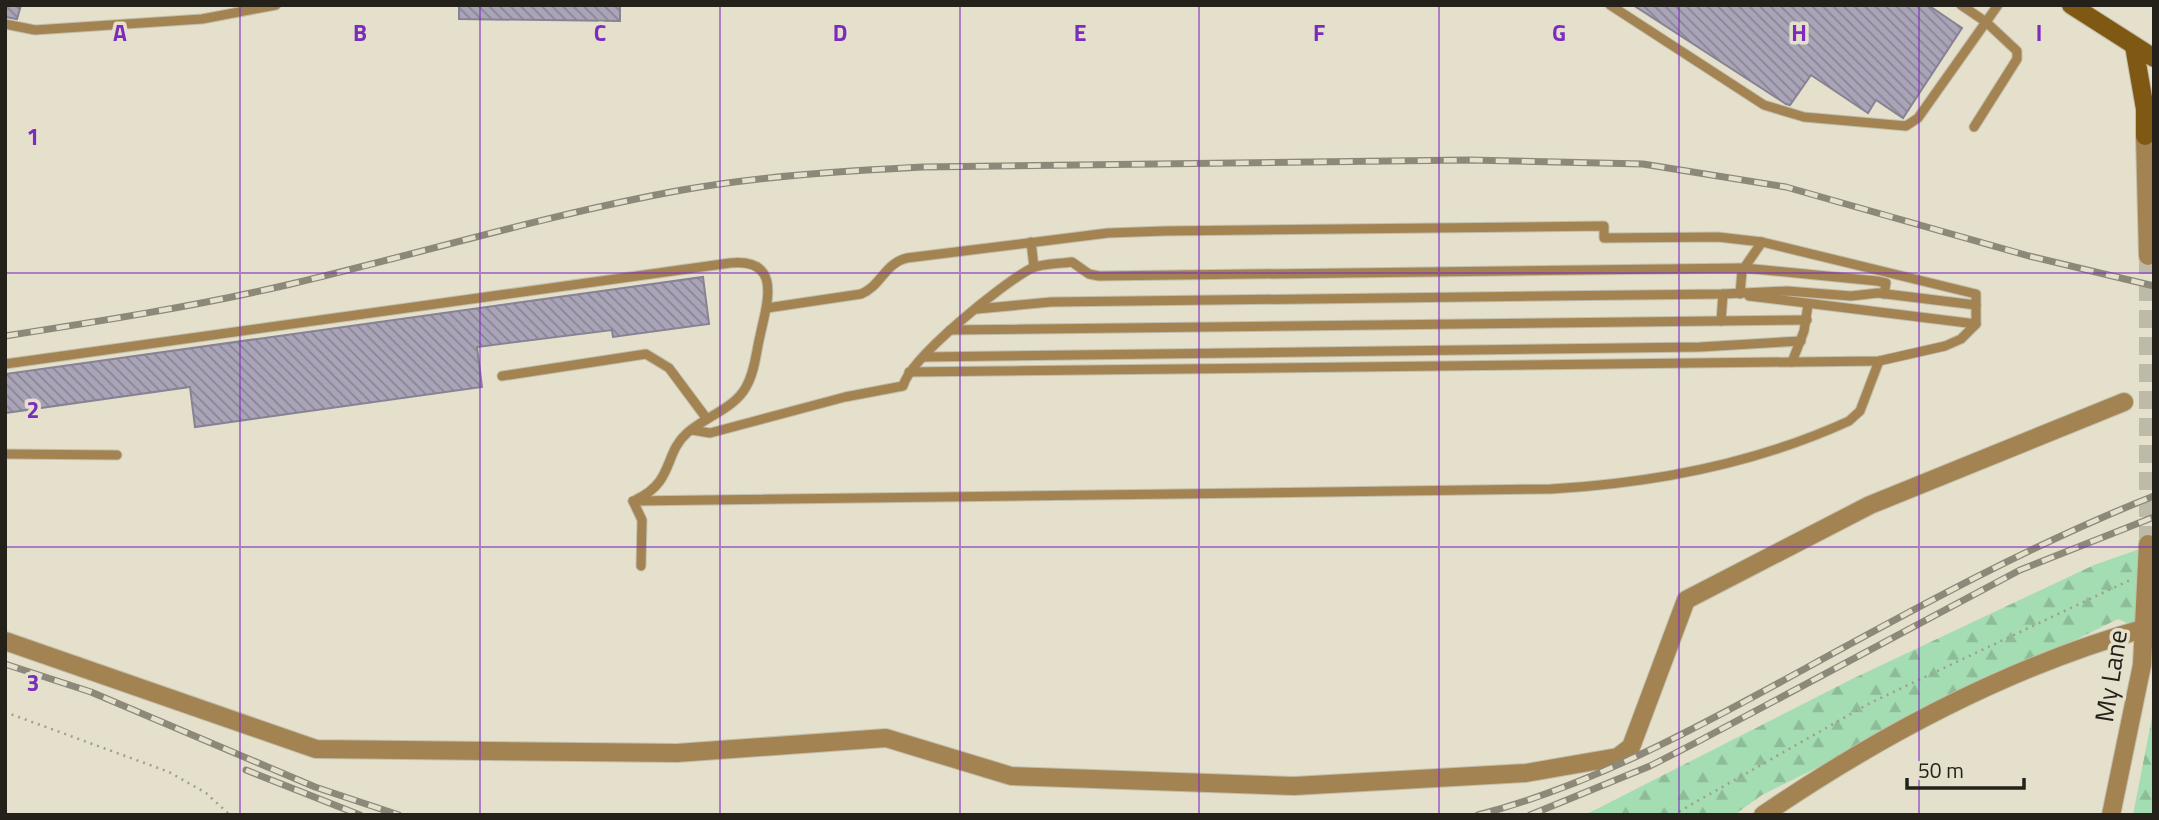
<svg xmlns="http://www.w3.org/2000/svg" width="2159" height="820" viewBox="0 0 2159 820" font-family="'Titillium Web',sans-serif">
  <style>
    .forest { fill: url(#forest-firs) }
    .building { fill: url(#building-back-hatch); stroke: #878294; stroke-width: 2 }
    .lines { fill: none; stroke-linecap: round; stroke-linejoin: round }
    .street-tunnel { stroke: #bdbaa8; stroke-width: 18; stroke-dasharray: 18 9; stroke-linecap: butt }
    .lane-casing { stroke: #c1beab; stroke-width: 11 }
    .street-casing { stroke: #c1beab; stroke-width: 20 }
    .secondary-casing { stroke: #c1beab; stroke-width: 20 }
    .path { stroke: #a19e8e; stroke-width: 2.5; stroke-dasharray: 2 5; stroke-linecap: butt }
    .lane { stroke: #a48352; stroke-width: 9 }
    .street { stroke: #a48352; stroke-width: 18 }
    .secondary { stroke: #7f5914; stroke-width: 18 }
    .rail-casing { stroke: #8c897b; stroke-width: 7 }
    .rail { stroke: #e4e0cb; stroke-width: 4.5; stroke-dasharray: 13; stroke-linecap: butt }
    .grid { fill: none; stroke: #7b2cbf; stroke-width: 2; stroke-opacity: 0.55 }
    .labels { text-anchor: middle; stroke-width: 7; stroke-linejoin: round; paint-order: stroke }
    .street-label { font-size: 26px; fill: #23211a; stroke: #e4e0cb }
    .grid-label { font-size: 23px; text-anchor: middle; font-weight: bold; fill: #7b2cbf; stroke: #e4e0cb; stroke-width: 7; stroke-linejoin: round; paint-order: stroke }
  </style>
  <defs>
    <pattern id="forest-firs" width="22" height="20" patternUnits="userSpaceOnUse" patternTransform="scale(1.75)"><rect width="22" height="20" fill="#a4ddb1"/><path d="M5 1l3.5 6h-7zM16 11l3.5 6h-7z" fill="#8dbd98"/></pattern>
    <pattern id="building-back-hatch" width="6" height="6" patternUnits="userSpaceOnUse" patternTransform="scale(1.75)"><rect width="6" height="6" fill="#a9a4b7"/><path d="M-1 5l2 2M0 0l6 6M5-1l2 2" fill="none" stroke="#898594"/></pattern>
  </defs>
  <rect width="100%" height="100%" fill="#e4e0cb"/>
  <g class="forest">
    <polygon points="2154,544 2154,635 2118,619 1762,795 1734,815 1585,815 1852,679 2094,565"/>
    <polygon points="2154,707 2154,815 2133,815"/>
  </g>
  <g class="building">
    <polygon points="5,5 21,5 17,19 5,17"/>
    <polygon points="459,5 620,5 620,21 459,19"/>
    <polygon points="1633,5 1928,5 1962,28 1903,118 1876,100 1868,113 1811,75 1790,105 1786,104"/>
    <polygon points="703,277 709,324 613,337 612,330 477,347 482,387 195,427 190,387 5,413 5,374"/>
  </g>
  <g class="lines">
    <polyline class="street-tunnel" points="2148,544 2148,256"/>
    <g class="lane-casing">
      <g id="lane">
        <polyline points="1610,5 1764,105 1804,117 1906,126 1918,118 1998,5"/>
        <polyline points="1961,5 1986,22 2017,51 2017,59 1974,127"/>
        <polyline points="5,24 35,30 202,19 276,5"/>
        <polyline points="1031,242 1034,267"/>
        <polyline points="1740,294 1742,271 1762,242"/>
        <polyline points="1749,296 1976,324"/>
        <path d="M 767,308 L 861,294 C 881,286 885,263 907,258 L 1108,233 L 1165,231 L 1604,226 L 1604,238 L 1718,237 L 1762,242 L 1976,294 L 1976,324 L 1961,339 L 1945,346 L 1879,361 L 909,372"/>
        <polyline points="977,309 1051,302 1723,294 1787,291 1851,296 1878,293 1976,305"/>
        <polyline points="1721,321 1723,294"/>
        <polyline points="950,330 1807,320"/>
        <polyline points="924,357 1700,347 1801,341"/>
        <polyline points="1792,362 1804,331 1808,305"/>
        <path d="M 5,364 L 730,263 C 783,258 767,303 760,336 C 756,352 755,372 746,387 C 735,408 705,417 687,433 C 664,453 674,482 637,499"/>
        <polyline points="502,376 646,354 669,368 707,419"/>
        <path d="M 692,430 L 710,433 L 845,397 L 903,386 C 911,357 1001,285 1030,269 C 1041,263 1060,264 1072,262 L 1089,274 L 1099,276 L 1744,268 L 1877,281 L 1886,283 L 1884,294"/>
        <polyline points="5,454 117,455"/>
        <path d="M 633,501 L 1551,489 C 1655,483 1755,464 1849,421 L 1860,411 L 1879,361"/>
        <polyline points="633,501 642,520 641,566"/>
      </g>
    </g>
    <g class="street-casing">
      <g id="street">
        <polyline points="2145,136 2148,256"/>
        <polyline points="5,641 316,749 677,753 886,738 1011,776 1294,786 1526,773 1618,757 1631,747 1686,600 1870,505 2124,402"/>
        <path d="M 1763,815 C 1879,736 2010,666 2146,628"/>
        <polyline points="2111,815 2142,665 2148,544"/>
      </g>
    </g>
    <g class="secondary-casing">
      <g id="secondary">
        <polyline points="2071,5 2154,58"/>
        <polyline points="2134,46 2145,109 2145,136"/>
      </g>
    </g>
    <g class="path">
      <polyline points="5,712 169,772 206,793 230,815"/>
      <polyline points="1673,815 1870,703 2130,580"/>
    </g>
    <use href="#lane" class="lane"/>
    <use href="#street" class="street"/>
    <use href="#secondary" class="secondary"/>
    <g class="rail-casing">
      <g id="rail">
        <path d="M 5,336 C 101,321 197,306 291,284 C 422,253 550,214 682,190 C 761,176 843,171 923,167 L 1468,160 L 1643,164 L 1786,187 L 2029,256 L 2154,286"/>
        <polyline points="5,664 91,692 315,787 399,815"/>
        <polyline points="246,770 360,815"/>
        <path d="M 1478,815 C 1592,785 1695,729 1797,673 C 1914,609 2030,545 2154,496"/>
        <polyline points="1530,815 1650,766 1699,741 2020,570 2154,517"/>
      </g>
    </g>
    <use href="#rail" class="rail"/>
  </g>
  <path class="grid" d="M 240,5 L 240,815M 480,5 L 480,815M 720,5 L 720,815M 960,5 L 960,815M 1199,5 L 1199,815M 1439,5 L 1439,815M 1679,5 L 1679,815M 1919,5 L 1919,815M 5,273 L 2154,273M 5,547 L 2154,547"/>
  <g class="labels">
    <g class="street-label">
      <text transform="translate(2111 676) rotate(-81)" y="9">My Lane</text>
    </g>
  </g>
  <g class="grid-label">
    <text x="120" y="41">A</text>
    <text x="360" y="41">B</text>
    <text x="600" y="41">C</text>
    <text x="840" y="41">D</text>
    <text x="1080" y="41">E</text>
    <text x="1319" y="41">F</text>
    <text x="1559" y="41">G</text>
    <text x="1799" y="41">H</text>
    <text x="2039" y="41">I</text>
    <text x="33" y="145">1</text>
    <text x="33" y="418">2</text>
    <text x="33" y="691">3</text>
  </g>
  <rect width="2159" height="820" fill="none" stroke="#23211a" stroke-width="14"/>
  <path d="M1907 778v10h117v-10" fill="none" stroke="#23211a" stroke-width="3.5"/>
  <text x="1918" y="778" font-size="21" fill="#23211a" stroke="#e4e0cb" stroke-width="5" paint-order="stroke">50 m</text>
</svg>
